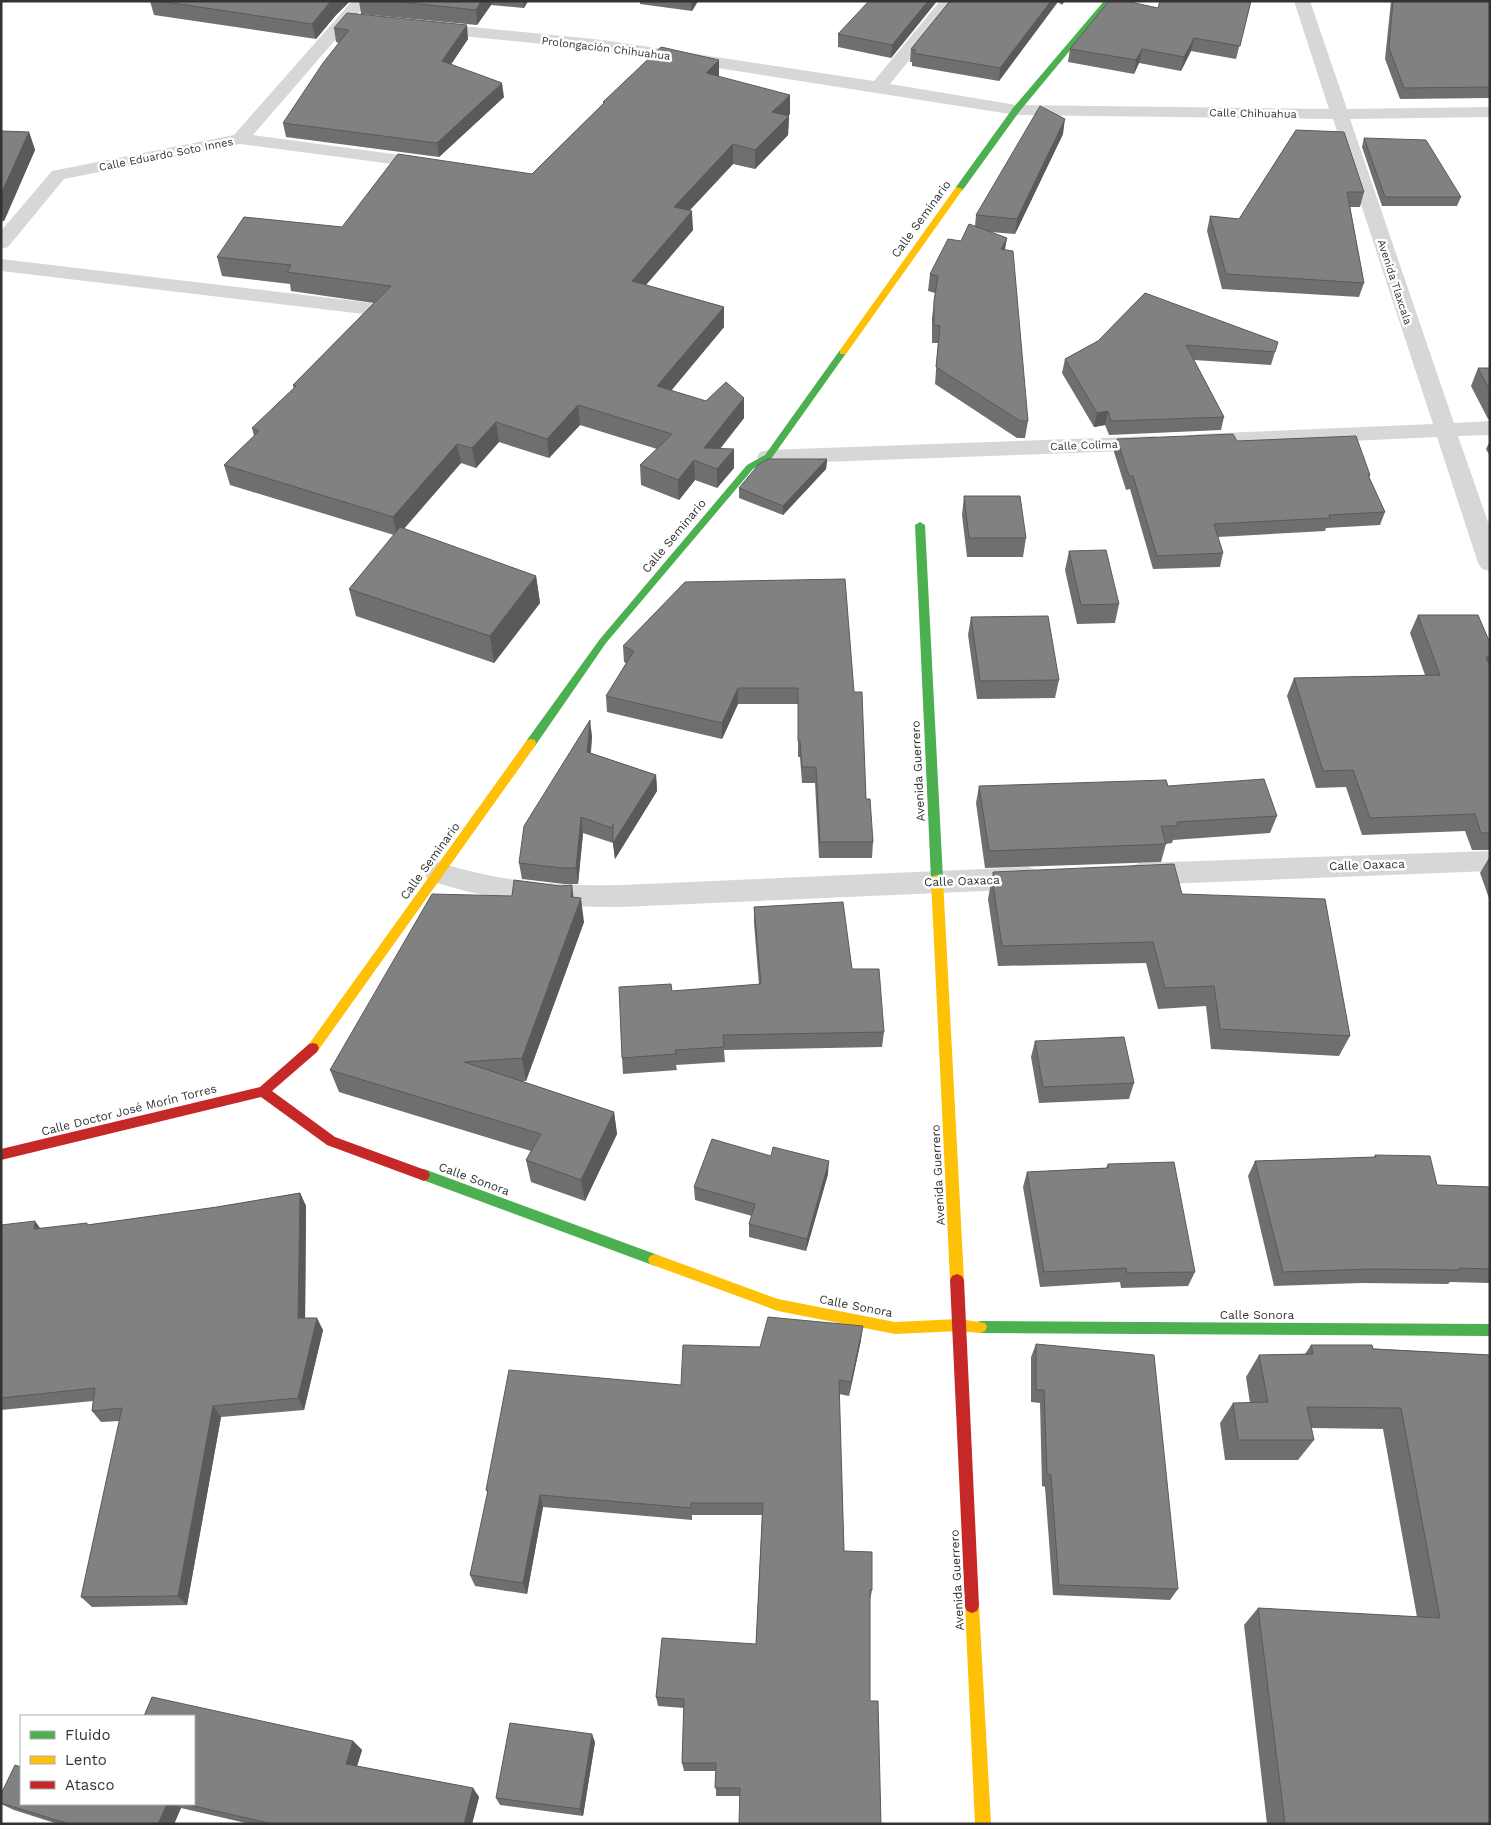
<svg xmlns="http://www.w3.org/2000/svg" width="1491" height="1825" viewBox="0 0 1491 1825" font-family="'Work Sans',sans-serif">
  <style>
    .lines { fill: none; stroke-linecap: round; stroke-linejoin: round }
    .street { fill: #d7d7d7; fill-rule: evenodd }
    .fast { fill: #4caf50; fill-rule: evenodd }
    .slow { fill: #ffc107; fill-rule: evenodd }
    .jam { fill: #c62828; fill-rule: evenodd }
    .wall { fill: #6f6f6f }
    .shaded-wall { fill: #5a5a5a }
    .building { fill: #818181; stroke: #5a5a5a }
    .labels { text-anchor: middle; stroke-width: 5; stroke-linejoin: round; paint-order: stroke }
    .far-street-label { font-size: 11px; fill: #333; stroke: #fff }
    .street-label { font-size: 12px; fill: #333; stroke: #fff }
  </style>
  <rect width="100%" height="100%" fill="#fff"/>
  <g class="lines">
    <g class="street">
      <polygon points="352,1 369,1 253,135 430,159 436,160 439,164 436,168 430,169 240,144 64,179 8,247 1,249 1,231 52,171 234,135"/>
      <polygon points="940,1 957,1 890,84 1016,105 1329,109 1294,1 1310,1 1347,109 1490,107 1490,117 1350,119 1454,423 1490,421 1490,435 1458,436 1490,528 1490,571 1482,569 1478,563 1437,437 1199,448 1191,446 1188,441 1191,436 1199,434 1433,424 1333,119 1016,115 603,50 431,33 425,32 423,28 425,24 431,23 603,40 874,81"/>
      <polygon points="1,259 372,303 379,305 382,309 379,313 372,315 1,271"/>
      <polygon points="1154,436 1162,438 1165,443 1162,448 1154,450 768,464 760,462 757,457 760,452 768,450"/>
      <polygon points="1490,851 1490,871 1139,885 1129,881 1125,874 1129,867 1139,863"/>
      <path d="M 438,862 C 498,882 559,886 622,885 L 1028,867 L 1038,870 L 1042,878 L 1038,886 L 1028,889 L 622,907 C 553,907 494,902 428,880 L 424,873 L 428,866 Z"/>
    </g>
    <g class="fast">
      <polygon points="1104,1 1111,1 1019,112 962,191 956,191 956,187 1013,108"/>
      <polygon points="843,349 847,352 771,459 753,469 606,643 535,746 527,746 526,743 527,740 600,639 747,465 765,455 840,350"/>
      <polygon points="920,522 925,525 943,879 941,882 933,882 931,879 915,525"/>
      <polygon points="424,1169 655,1254 660,1256 662,1260 660,1264 655,1266 420,1179 418,1175 420,1171"/>
      <polygon points="980,1321 1490,1324 1490,1336 980,1333 975,1331 973,1327 975,1323"/>
    </g>
    <g class="slow">
      <polygon points="956,187 963,189 846,354 840,354 840,350"/>
      <polygon points="531,739 535,740 536,743 535,746 317,1052 313,1053 309,1052 307,1048 309,1044 527,740"/>
      <polygon points="937,875 941,876 943,879 964,1280 962,1284 957,1286 952,1284 950,1280 931,879 933,876"/>
      <polygon points="655,1254 778,1299 895,1322 959,1319 985,1323 987,1327 985,1331 980,1333 959,1331 895,1334 778,1311 650,1264 648,1260 650,1256"/>
      <polygon points="972,1599 977,1601 979,1606 991,1824 975,1824 965,1606 967,1601"/>
    </g>
    <g class="jam">
      <polygon points="313,1043 317,1044 319,1048 317,1052 272,1091 335,1137 428,1171 430,1175 428,1179 424,1181 327,1145 261,1097 1,1160 1,1149 260,1087 309,1044"/>
      <polygon points="957,1274 962,1276 964,1280 979,1606 977,1611 972,1613 967,1611 965,1606 950,1280 952,1276"/>
    </g>
  </g>
  <g class="wall">
    <polygon points="150,1 350,1 336,15 316,39 154,15"/>
    <polygon points="359,1 528,1 524,8 491,5 477,25 361,14"/>
    <polygon points="640,1 698,1 692,11 640,4"/>
    <polygon points="937,1 891,58 838,47 838,34"/>
    <polygon points="950,1 1065,1 1062,5 1058,2 999,81 912,66 912,62 910,62 911,49"/>
    <polygon points="1251,1 1236,59 1191,51 1181,71 1139,63 1134,74 1068,62 1070,49 1158,8"/>
    <polygon points="1391,1 1489,1 1490,5 1490,98 1400,99 1385,59"/>
    <polygon points="334,28 468,39 451,64 504,97 439,157 286,137 283,123 339,43 336,42"/>
    <polygon points="719,77 790,114 788,116 789,116 788,135 755,169 733,164 690,210 693,230 646,285 724,307 724,327 671,391 706,401 744,398 744,418 720,449 734,468 717,488 695,480 679,500 641,485 640,465 657,449 580,425 549,458 499,442 476,468 461,463 404,529 536,576 540,603 494,663 356,616 349,589 394,535 230,485 224,465 254,436 252,428 294,389 293,385 374,303 291,291 290,284 222,276 217,257 342,227 532,174 603,104 603,102"/>
    <polygon points="1296,130 1364,192 1360,207 1350,207 1364,283 1359,297 1222,289 1207,231 1210,216 1239,219"/>
    <polygon points="1,131 29,132 35,150 4,221 1,221"/>
    <polygon points="1063,134 1015,234 990,232 1005,250 1028,421 1025,438 1017,438 935,384 938,343 932,343 932,318 935,293 928,291 930,274 975,226 976,215"/>
    <polygon points="1364,138 1461,197 1457,206 1382,206 1362,147"/>
    <polygon points="1145,293 1275,352 1271,365 1194,360 1224,417 1221,430 1109,435 1105,425 1094,427 1062,373 1065,359 1098,341"/>
    <polygon points="1478,368 1490,368 1490,419 1488,419 1471,386"/>
    <polygon points="1117,439 1237,441 1370,475 1369,478 1385,512 1380,525 1326,528 1325,531 1218,537 1223,553 1220,567 1153,569 1130,489 1126,490 1114,452"/>
    <polygon points="1490,441 1490,456 1486,449"/>
    <polygon points="827,459 826,469 783,515 739,498 739,488"/>
    <polygon points="964,496 1026,538 1023,557 967,557 962,515"/>
    <polygon points="1069,551 1119,604 1115,623 1077,624 1065,570"/>
    <polygon points="1418,615 1490,643 1490,850 1472,850 1465,831 1362,835 1346,787 1316,788 1287,696 1294,678 1425,675 1410,633"/>
    <polygon points="971,617 1059,680 1055,698 977,699 968,635"/>
    <polygon points="623,646 854,692 866,799 873,842 872,858 819,858 815,783 802,783 800,757 798,757 798,704 738,704 722,739 607,712 606,696 626,663 624,662"/>
    <polygon points="592,736 591,753 656,775 657,791 615,859 613,843 583,833 578,884 564,884 522,879 519,863"/>
    <polygon points="979,786 1168,786 1277,816 1270,833 1173,840 1172,843 1166,844 1161,862 985,868 976,803"/>
    <polygon points="1490,856 1490,901 1480,873"/>
    <polygon points="993,872 1182,894 1350,1036 1339,1056 1211,1049 1206,1006 1158,1009 1146,963 998,966 988,899"/>
    <polygon points="573,897 584,922 526,1081 521,1081 614,1112 617,1134 585,1201 531,1182 526,1160 531,1151 339,1092 330,1070"/>
    <polygon points="754,907 852,969 884,1032 882,1047 724,1050 725,1062 676,1065 677,1070 623,1074 622,1058 672,991 759,985 754,923"/>
    <polygon points="1035,1041 1134,1083 1129,1099 1039,1103 1031,1057"/>
    <polygon points="1375,1155 1437,1185 1490,1187 1490,1283 1450,1282 1448,1284 1362,1283 1274,1286 1248,1176 1255,1161 1374,1157"/>
    <polygon points="1108,1164 1195,1272 1188,1286 1121,1288 1120,1282 1040,1287 1023,1187 1027,1172 1106,1168"/>
    <polygon points="828,1174 806,1251 749,1237 749,1224 752,1216 695,1200 694,1187"/>
    <polygon points="300,1193 306,1206 305,1318 323,1330 304,1410 221,1417 187,1605 92,1607 81,1597 120,1421 101,1422 92,1411 93,1401 1,1410 1,1225 40,1229 89,1225 217,1207"/>
    <polygon points="861,1340 849,1396 839,1394 844,1551 872,1590 870,1600 739,1796 716,1796 716,1771 684,1771 682,1763 684,1708 658,1706 656,1697 756,1644 762,1515 692,1515 692,1520 543,1507 527,1594 475,1586 470,1575 488,1494 486,1490 681,1385 760,1347"/>
    <polygon points="1036,1344 1178,1589 1170,1600 1053,1595 1045,1487 1042,1486 1040,1403 1031,1402 1031,1357"/>
    <polygon points="1311,1345 1490,1355 1490,1824 1267,1824 1244,1625 1258,1608 1417,1617 1383,1429 1311,1428 1314,1440 1298,1460 1225,1460 1220,1423 1233,1403 1250,1403 1246,1377 1259,1355 1305,1354"/>
    <polygon points="353,1741 362,1750 357,1766 473,1788 479,1797 472,1824 250,1824 181,1808 174,1824 58,1824 14,1810 1,1804 1,1794 21,1804 194,1804"/>
    <polygon points="595,1742 583,1816 500,1805 496,1798"/>
  </g>
  <g class="shaded-wall">
    <polygon points="331,1 350,1 336,15 316,39 312,24"/>
    <polygon points="481,1 491,1 491,5 477,25 476,10"/>
    <polygon points="523,1 528,1 524,8"/>
    <polygon points="691,1 698,1 692,11"/>
    <polygon points="928,1 937,1 891,58 892,45"/>
    <polygon points="1051,1 1058,1 999,81 1000,68"/>
    <polygon points="467,25 468,39 444,75 442,61"/>
    <polygon points="1194,38 1191,51 1181,71 1184,57"/>
    <polygon points="1142,49 1139,63 1134,74 1136,60"/>
    <polygon points="719,60 719,79 706,73"/>
    <polygon points="502,83 504,97 439,157 437,143"/>
    <polygon points="790,95 790,114 772,131 772,112"/>
    <polygon points="789,116 788,135 755,169 755,150"/>
    <polygon points="1065,119 1063,134 1015,234 1017,219"/>
    <polygon points="29,132 35,150 4,221 1,214 1,194"/>
    <polygon points="733,144 733,164 675,226 674,207"/>
    <polygon points="692,211 693,230 633,300 632,281"/>
    <polygon points="1007,238 1004,255 1001,249"/>
    <polygon points="724,307 724,327 658,406 657,386"/>
    <polygon points="744,398 744,418 707,465 704,448"/>
    <polygon points="578,405 580,425 549,458 547,439"/>
    <polygon points="1108,411 1105,425 1094,427 1097,413"/>
    <polygon points="496,422 499,442 476,468 472,448"/>
    <polygon points="457,444 461,463 397,536 393,517"/>
    <polygon points="734,449 734,468 717,488 717,469"/>
    <polygon points="827,459 826,469 783,515 783,506"/>
    <polygon points="694,460 695,480 679,500 678,480"/>
    <polygon points="536,576 540,603 494,663 490,636"/>
    <polygon points="738,688 738,704 722,739 722,723"/>
    <polygon points="590,720 592,736 589,768 587,752"/>
    <polygon points="656,775 657,791 615,859 613,843"/>
    <polygon points="581,817 583,833 578,884 576,868"/>
    <polygon points="572,885 575,909 581,898 584,922 526,1081 522,1058 571,897"/>
    <polygon points="614,1112 617,1134 585,1201 581,1180"/>
    <polygon points="829,1161 828,1174 806,1251 807,1239"/>
    <polygon points="300,1193 306,1206 305,1331 298,1318"/>
    <polygon points="35,1221 45,1235 34,1229"/>
    <polygon points="317,1318 323,1330 304,1410 298,1398"/>
    <polygon points="863,1326 861,1340 849,1396 851,1382"/>
    <polygon points="213,1406 221,1417 187,1605 178,1596"/>
    <polygon points="540,1495 543,1507 527,1594 523,1583"/>
    <polygon points="592,1734 595,1742 583,1816 580,1809"/>
    <polygon points="353,1741 362,1750 355,1772 346,1764"/>
    <polygon points="473,1788 479,1797 472,1824 464,1824"/>
    <polygon points="167,1804 174,1804 181,1808 174,1824 158,1824"/>
  </g>
  <g class="building">
    <polygon points="159,1 331,1 312,24"/>
    <polygon points="391,1 481,1 476,10"/>
    <polygon points="869,1 928,1 892,45 838,34"/>
    <polygon points="950,1 1051,1 1000,68 913,53 916,50 911,49"/>
    <polygon points="1109,1 1126,1 1158,8 1160,1 1251,1 1240,46 1194,38 1184,57 1142,49 1136,60 1070,49"/>
    <polygon points="1393,1 1489,1 1490,5 1490,87 1404,88 1389,48"/>
    <polygon points="347,13 467,25 442,61 502,83 437,143 283,123 323,63 349,30 334,28"/>
    <polygon points="661,47 719,60 706,73 790,95 772,112 789,116 755,150 733,144 674,207 692,211 632,281 724,307 657,386 706,401 726,382 744,398 704,448 734,449 717,469 694,460 678,480 640,465 672,434 578,405 547,439 496,422 472,448 457,444 393,517 224,465 259,431 252,428 296,386 293,385 391,286 287,272 291,265 217,257 244,217 342,227 398,154 532,174 605,102 603,102"/>
    <polygon points="1040,106 1065,119 1017,219 976,215"/>
    <polygon points="1296,130 1344,132 1364,192 1347,192 1364,283 1226,274 1210,216 1239,219"/>
    <polygon points="1,131 29,132 1,194"/>
    <polygon points="1364,138 1426,140 1461,197 1385,197"/>
    <polygon points="969,224 1007,238 1001,249 1013,251 1028,421 1020,421 936,367 940,326 934,325 934,301 938,276 930,274 948,239 961,241"/>
    <polygon points="1145,293 1278,342 1275,352 1186,345 1224,417 1111,421 1108,411 1097,413 1065,359 1098,341"/>
    <polygon points="1478,368 1490,368 1490,391"/>
    <polygon points="1233,434 1237,441 1356,436 1370,475 1368,475 1385,512 1329,515 1330,518 1214,524 1223,553 1157,556 1133,476 1129,476 1117,439"/>
    <polygon points="768,459 827,459 783,506 739,488 759,464"/>
    <polygon points="964,496 1020,496 1026,538 969,538"/>
    <polygon points="400,527 536,576 490,636 349,589"/>
    <polygon points="1106,550 1119,604 1081,605 1069,551"/>
    <polygon points="845,579 854,692 862,692 866,799 870,799 873,842 820,842 816,767 802,767 800,741 798,741 798,688 738,688 722,723 606,696 634,651 623,646 685,582"/>
    <polygon points="1418,615 1478,615 1490,643 1490,657 1486,657 1490,667 1490,833 1481,833 1475,814 1370,818 1353,770 1323,771 1294,678 1440,675"/>
    <polygon points="1048,616 1059,680 980,681 971,617"/>
    <polygon points="590,720 587,752 656,775 613,843 613,824 612,828 581,817 576,868 562,868 519,863 524,826"/>
    <polygon points="1264,779 1277,816 1177,822 1178,826 1161,826 1166,844 989,851 979,786 1166,780 1168,786"/>
    <polygon points="1174,864 1182,894 1325,899 1350,1036 1220,1029 1214,986 1165,988 1153,942 1002,946 992,877 994,877 993,872"/>
    <polygon points="514,880 560,886 572,885 571,897 581,898 522,1058 464,1062 614,1112 581,1180 526,1160 541,1134 330,1070 432,894 512,896"/>
    <polygon points="843,902 852,969 879,969 884,1032 723,1035 724,1047 675,1050 676,1054 622,1058 619,987 671,984 672,991 761,984 754,907"/>
    <polygon points="1124,1037 1134,1083 1043,1087 1035,1041"/>
    <polygon points="712,1139 771,1156 773,1147 829,1161 807,1239 749,1224 755,1204 694,1187"/>
    <polygon points="1375,1155 1430,1156 1437,1185 1490,1187 1490,1269 1459,1268 1459,1270 1372,1269 1283,1272 1255,1161 1376,1157"/>
    <polygon points="1174,1162 1195,1272 1127,1273 1126,1268 1044,1272 1027,1172 1108,1168 1108,1164"/>
    <polygon points="300,1193 298,1318 317,1318 298,1398 213,1406 178,1596 81,1597 122,1408 92,1411 95,1388 1,1398 1,1225 35,1221 34,1229 87,1223 87,1225 217,1207"/>
    <polygon points="768,1317 863,1326 851,1382 839,1380 844,1551 872,1552 872,1590 870,1590 870,1701 878,1701 881,1824 739,1824 740,1788 715,1788 716,1763 682,1763 684,1699 656,1697 662,1638 756,1644 763,1503 691,1503 691,1508 540,1495 523,1583 470,1575 488,1490 486,1490 509,1370 681,1385 683,1345 760,1347"/>
    <polygon points="1036,1344 1154,1355 1178,1589 1059,1585 1051,1475 1047,1474 1044,1390 1036,1390"/>
    <polygon points="1311,1345 1372,1345 1373,1349 1490,1355 1490,1824 1285,1824 1258,1608 1440,1618 1401,1408 1307,1407 1314,1440 1238,1440 1233,1403 1268,1402 1259,1355 1313,1354"/>
    <polygon points="152,1697 353,1741 346,1764 473,1788 464,1824 273,1824 185,1804 194,1804 194,1716 144,1716"/>
    <polygon points="510,1723 592,1734 580,1809 496,1798"/>
    <polygon points="15,1765 21,1767 21,1804 167,1804 158,1824 69,1824 1,1803 1,1794"/>
  </g>
  <g class="labels">
    <g class="far-street-label">
      <text transform="translate(606 48) rotate(7)" y="4">Prolongación Chihuahua</text>
      <text transform="translate(1253 113) rotate(1)" y="4">Calle Chihuahua</text>
      <text transform="translate(166 154) rotate(-11)" y="4">Calle Eduardo Soto Innes</text>
      <text transform="translate(1395 282) rotate(72)" y="4">Avenida Tlaxcala</text>
      <text transform="translate(1084 445) rotate(-2)" y="4">Calle Colima</text>
    </g>
    <g class="street-label">
      <text transform="translate(921 219) rotate(-54)" y="4">Calle Seminario</text>
      <text transform="translate(674 536) rotate(-50)" y="4">Calle Seminario</text>
      <text transform="translate(918 771) rotate(-93)" y="4">Avenida Guerrero</text>
      <text transform="translate(430 861) rotate(-54)" y="4">Calle Seminario</text>
      <text transform="translate(1367 865) rotate(-2)" y="4">Calle Oaxaca</text>
      <text transform="translate(962 881) rotate(-2)" y="4">Calle Oaxaca</text>
      <text transform="translate(129 1110) rotate(-14)" y="4">Calle Doctor José Morín Torres</text>
      <text transform="translate(938 1175) rotate(-93)" y="4">Avenida Guerrero</text>
      <text transform="translate(474 1179) rotate(20)" y="4">Calle Sonora</text>
      <text transform="translate(856 1306) rotate(11)" y="4">Calle Sonora</text>
      <text x="1257" y="1319">Calle Sonora</text>
      <text transform="translate(957 1580) rotate(-93)" y="4">Avenida Guerrero</text>
    </g>
  </g>
  <rect width="1491" height="1825" fill="none" stroke="#333333" stroke-width="5"/>
  <rect x="20" y="1715" width="175" height="90" fill="#ffffff" stroke="#adadad"/>
  <rect x="30" y="1731" width="25" height="8" fill="#4caf50" stroke="#adadad"/>
  <text x="65" y="1740" font-size="15" fill="#333333">Fluido</text>
  <rect x="30" y="1756" width="25" height="8" fill="#ffc107" stroke="#adadad"/>
  <text x="65" y="1765" font-size="15" fill="#333333">Lento</text>
  <rect x="30" y="1781" width="25" height="8" fill="#c62828" stroke="#adadad"/>
  <text x="65" y="1790" font-size="15" fill="#333333">Atasco</text>
</svg>
